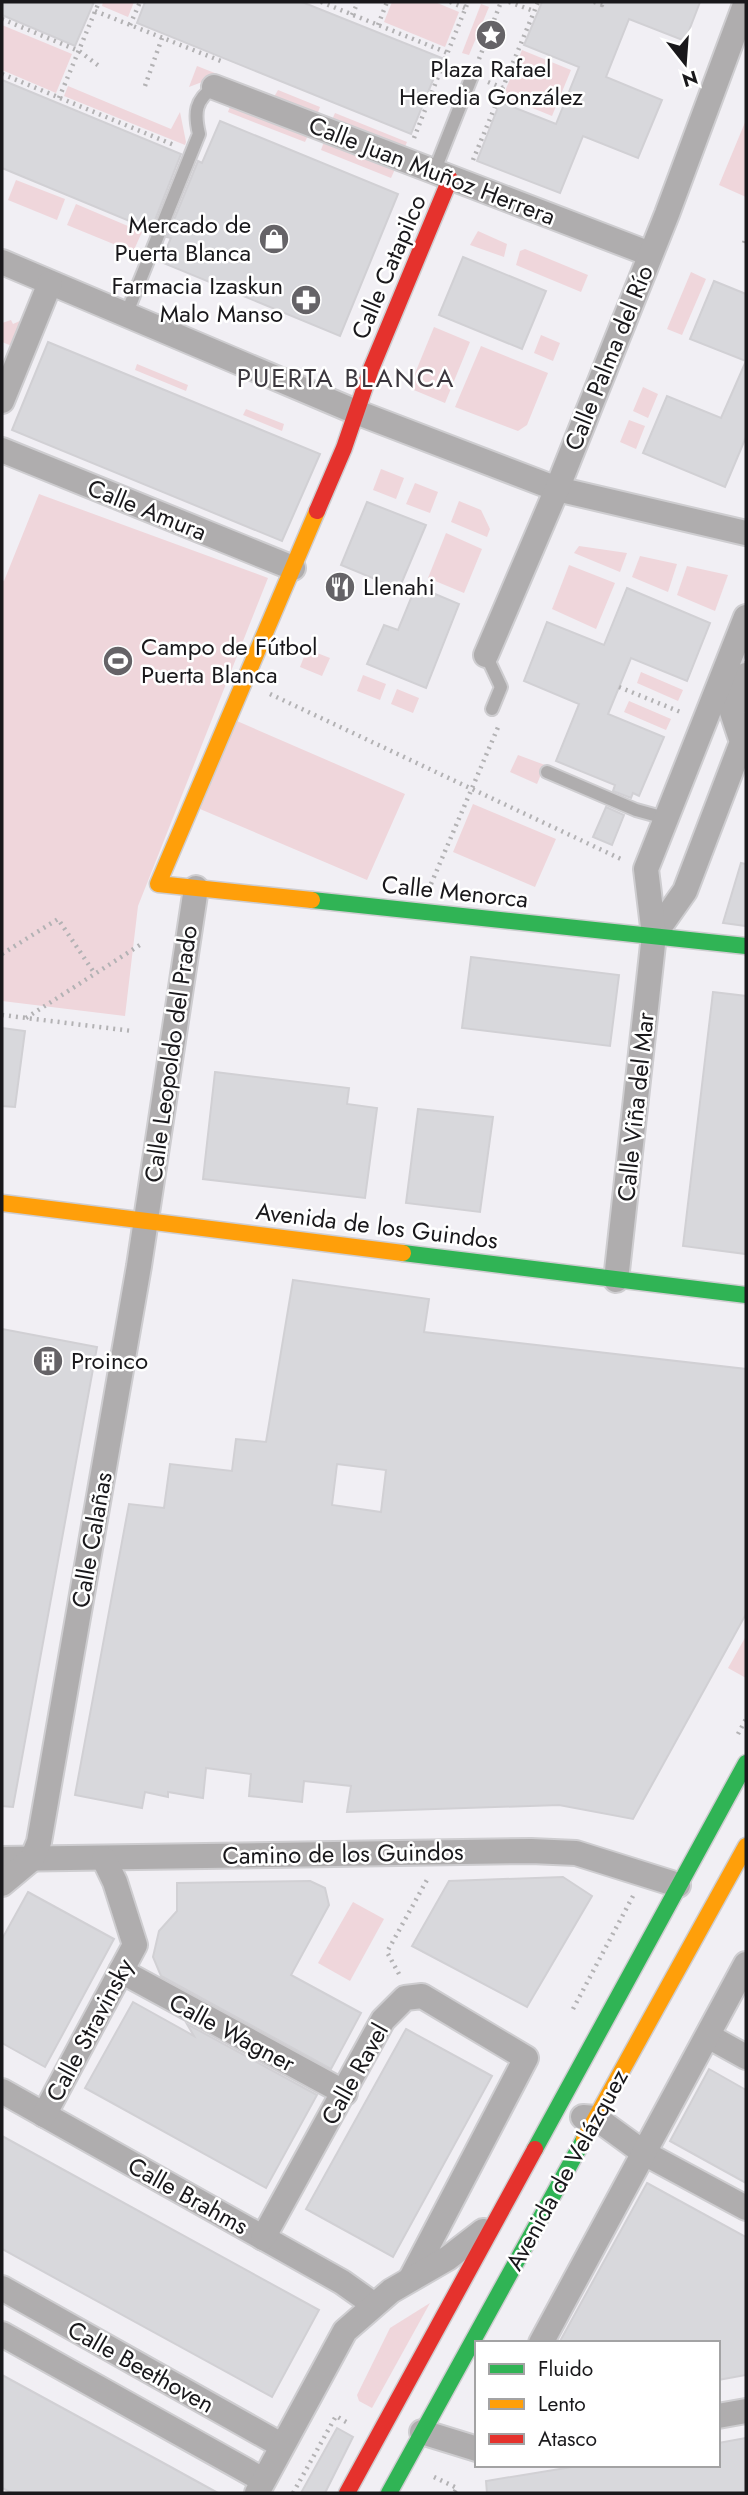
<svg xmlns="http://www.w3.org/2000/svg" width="748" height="2495" viewBox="0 0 748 2495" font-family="Jost,sans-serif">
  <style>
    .green { fill: #efd6db }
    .building { fill: #d8d8dc; stroke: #d1d0d4; stroke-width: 2; fill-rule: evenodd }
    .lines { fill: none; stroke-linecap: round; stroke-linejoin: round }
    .lane-casing { stroke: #cecdd0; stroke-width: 16 }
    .street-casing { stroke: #cecdd0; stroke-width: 28 }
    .fast-casing { stroke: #cecdd0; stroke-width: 19 }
    .slow-casing { stroke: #cecdd0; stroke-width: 19 }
    .jam-casing { stroke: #cecdd0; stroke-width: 19 }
    .path { stroke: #b3b2b4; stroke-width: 4.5; stroke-dasharray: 2 5; stroke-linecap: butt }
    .lane { stroke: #afadae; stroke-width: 12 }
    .street { stroke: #afadae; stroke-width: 24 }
    .fast { stroke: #30b455; stroke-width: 16 }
    .slow { stroke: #ff9f0a; stroke-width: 16 }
    .jam { stroke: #e5322d; stroke-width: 16 }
    .labels { text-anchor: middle; stroke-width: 5; stroke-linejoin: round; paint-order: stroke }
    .poi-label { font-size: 24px; fill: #19181b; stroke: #fff; text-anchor: start }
    .street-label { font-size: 24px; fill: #19181b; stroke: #fff }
    .neighbourhood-label { font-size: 26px; letter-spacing: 2px; fill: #3b373e; stroke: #fff }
  </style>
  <rect width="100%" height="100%" fill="#f1eff4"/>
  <g class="green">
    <polygon points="103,2 134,2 128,17 102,6"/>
    <polygon points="392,2 435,2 459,12 445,47 384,22"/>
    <polygon points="481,4 489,7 469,55 462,53"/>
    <polygon points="2,25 72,54 56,93 2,70"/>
    <polygon points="522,50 571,70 552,116 503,96"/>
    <polygon points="197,66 230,79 215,77 189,87"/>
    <polygon points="68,86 171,129 180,112 186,142 185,145 64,96"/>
    <polygon points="278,90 320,107 317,115 274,97"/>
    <polygon points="232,101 310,131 305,142 228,112"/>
    <polygon points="335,113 407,142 404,149 332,120"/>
    <polygon points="746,120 746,197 719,185"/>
    <polygon points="325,139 396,167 391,178 321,150"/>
    <polygon points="16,180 65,199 57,220 8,200"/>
    <polygon points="76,204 142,232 133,252 67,225"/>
    <polygon points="478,231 507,244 504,257 470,245"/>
    <polygon points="525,249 588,275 581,292 516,265 520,251"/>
    <polygon points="691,272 706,279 682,335 667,329"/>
    <polygon points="11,320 13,324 22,320 12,346 2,342 2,323"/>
    <polygon points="434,327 470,342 445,403 409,388"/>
    <polygon points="541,335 560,343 553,361 534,353"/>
    <polygon points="481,346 548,373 527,425 518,431 455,407"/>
    <polygon points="137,364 188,385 186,391 135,370"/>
    <polygon points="643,387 658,394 648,418 633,411"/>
    <polygon points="246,409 284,424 282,431 243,415"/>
    <polygon points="629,420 645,426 636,449 620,442"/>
    <polygon points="381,469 404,478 396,499 373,490"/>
    <polygon points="415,483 438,492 430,513 406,504"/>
    <polygon points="39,494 268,578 138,906 125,1016 2,1001 2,580 4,581"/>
    <polygon points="459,501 481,510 490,529 487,537 451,522"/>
    <polygon points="446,533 482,549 464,593 428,578"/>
    <polygon points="579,546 627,553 620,572 574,553"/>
    <polygon points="640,556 677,564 668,592 632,577"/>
    <polygon points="569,565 615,583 596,629 552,609"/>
    <polygon points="687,566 728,575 715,611 677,595"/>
    <polygon points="307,649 330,658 322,676 300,667"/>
    <polygon points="641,672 683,690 678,701 637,683"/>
    <polygon points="363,675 386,684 380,700 357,691"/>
    <polygon points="397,689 419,698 413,713 391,704"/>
    <polygon points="629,701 671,719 666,730 624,712"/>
    <polygon points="237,721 405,794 367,880 200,809"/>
    <polygon points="518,755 545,765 537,784 510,772"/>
    <polygon points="473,804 556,839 535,887 453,852"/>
    <polygon points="746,1636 746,1678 728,1668"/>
    <polygon points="353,1902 384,1919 350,1981 318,1963"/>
    <polygon points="430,2303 372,2408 359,2401 357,2395 390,2328"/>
  </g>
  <g class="building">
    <polygon points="2,2 94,2 75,46 2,15"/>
    <polygon points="145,2 302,2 442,58 411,134 137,23"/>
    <polygon points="542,2 700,2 685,41 629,19 606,77 662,100 638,158 583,136 560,193 477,161 500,102 556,124 579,67 524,45"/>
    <polygon points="2,80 181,154 151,230 2,168"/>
    <polygon points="220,121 398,194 340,336 161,262 171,238 167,237 198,161 202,163"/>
    <polygon points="463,257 546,291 522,349 439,315"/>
    <polygon points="714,281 746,294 746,437 725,487 643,453 667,396 721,418 746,361 690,339"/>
    <polygon points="48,342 320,454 282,541 12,430"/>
    <polygon points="367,502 426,525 399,589 341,565"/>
    <polygon points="416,586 459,604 426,688 367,664 384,625 398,630"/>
    <polygon points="627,588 710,623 687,681 631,658 608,714 664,737 639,796 633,793 631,798 613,791 615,785 556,761 579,704 524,681 547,622 604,645"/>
    <polygon points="606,807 624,815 612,845 593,837"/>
    <polygon points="741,863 746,864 746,926 723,923"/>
    <polygon points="471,957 619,975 610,1046 462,1028"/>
    <polygon points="713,992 746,996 746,1254 683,1246"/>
    <polygon points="2,1028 25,1031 15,1107 2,1106"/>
    <polygon points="215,1072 349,1088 347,1104 377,1108 365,1198 203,1179"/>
    <polygon points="418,1109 493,1117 480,1212 406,1203"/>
    <path d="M 293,1280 L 429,1299 L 424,1332 L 746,1369 L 746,1614 L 633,1819 L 559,1805 L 347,1812 L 351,1786 L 304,1781 L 302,1802 L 249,1796 L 251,1774 L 206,1768 L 203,1798 L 168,1792 L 168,1797 L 145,1792 L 142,1808 L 75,1795 L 129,1504 L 164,1508 L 170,1464 L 232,1471 L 236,1439 L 266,1442 ZM 337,1464 L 386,1470 L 381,1512 L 332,1505 Z"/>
    <polygon points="2,1329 97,1347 13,1807 2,1806"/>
    <polygon points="563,1877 592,1896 527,2007 412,1946 449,1881"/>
    <polygon points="310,1881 325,1888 329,1905 291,1975 361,2013 331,2069 161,1976 153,1957 159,1931 177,1911 177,1883"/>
    <polygon points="28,1892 114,1939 45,2067 2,2043 2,1939"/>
    <polygon points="133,2002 194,2036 187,2024 317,2095 266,2188 85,2088"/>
    <polygon points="406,2029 492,2076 393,2257 306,2209"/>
    <polygon points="709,2069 746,2090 746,2183 670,2141"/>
    <polygon points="2,2136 319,2310 272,2397 2,2249"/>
    <polygon points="647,2183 746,2237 746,2375 718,2380 718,2343 559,2343"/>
    <polygon points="2,2375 169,2466 218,2493 12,2493 2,2488"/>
    <polygon points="337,2428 353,2437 325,2493 301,2493"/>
    <polygon points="746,2438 746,2493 487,2493 486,2481 584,2465 718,2465 718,2443"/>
  </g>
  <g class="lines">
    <g class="lane-casing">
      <g id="lane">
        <polyline points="434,172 472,76"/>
        <path d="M 126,315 L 199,134 C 194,113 195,100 214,87"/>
        <polyline points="486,655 501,687 492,709"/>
        <polyline points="547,772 636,810 665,818"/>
      </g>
    </g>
    <g class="street-casing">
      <g id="street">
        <polyline points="214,87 650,254"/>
        <polyline points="2,262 356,412 557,489 746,533"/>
        <polyline points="2,401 50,283"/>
        <polyline points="2,450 293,568"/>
        <polyline points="486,655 557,489 667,214 746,2"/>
        <polyline points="654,935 685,891 742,742 732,712 746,675"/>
        <polyline points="616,1280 654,935 646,869 746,617"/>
        <polyline points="2,1859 531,1851 576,1853 678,1885"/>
        <polyline points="2,1884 32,1859 39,1842 139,1266 196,888"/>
        <polyline points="121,1971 345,2093"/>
        <polyline points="708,2036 746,2057"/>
        <polyline points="2,2091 342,2282 373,2304"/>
        <polyline points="44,2115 135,1945 115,1882 104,1859"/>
        <polyline points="583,2117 596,2118 644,2153 746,2208"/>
        <polyline points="263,2238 383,2020 405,1998 422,1996 526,2058 411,2278"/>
        <polyline points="2,2288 281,2445"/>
        <polyline points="2,2334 263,2480"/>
        <polyline points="541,2343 746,1964"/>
        <polyline points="718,2416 746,2411"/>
        <polyline points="422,2432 477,2449"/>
        <polyline points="257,2493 345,2331 391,2291 448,2258 483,2231"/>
      </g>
    </g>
    <g class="fast-casing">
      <g id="fast">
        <polyline points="312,900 746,946"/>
        <polyline points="403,1253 746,1295"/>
        <polyline points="535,2149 746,1763"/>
        <polyline points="389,2493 584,2139"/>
      </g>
    </g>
    <g class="slow-casing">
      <g id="slow">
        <polyline points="312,900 158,884 317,511"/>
        <polyline points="2,1203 403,1253"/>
        <polyline points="584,2139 746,1846"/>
      </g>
    </g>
    <g class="jam-casing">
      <g id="jam">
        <polyline points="317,511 344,448 371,369 450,179"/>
        <polyline points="347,2493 535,2149"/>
      </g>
    </g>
    <g class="path">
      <polyline points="321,2 448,53"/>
      <polyline points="450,2 465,8"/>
      <polyline points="509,2 534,11"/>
      <polyline points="594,2 602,5 603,2"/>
      <polyline points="95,11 221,61"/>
      <polyline points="352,15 358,2"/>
      <polyline points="2,19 79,51 99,66"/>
      <polyline points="130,25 140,2"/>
      <polyline points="378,25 387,2"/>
      <polyline points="479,59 501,2"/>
      <polyline points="457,70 443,64 468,2"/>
      <polyline points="2,74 174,145"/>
      <polyline points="488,82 503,88"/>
      <polyline points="145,86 162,38"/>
      <polyline points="59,98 99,2"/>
      <polyline points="414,138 443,64"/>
      <polyline points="473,160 538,2"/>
      <polyline points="744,243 746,237"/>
      <polyline points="619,687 683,713"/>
      <polyline points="270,694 623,860"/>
      <polyline points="431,884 499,725"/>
      <polyline points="2,954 58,919 95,974"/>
      <polyline points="2,1015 132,1031"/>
      <polyline points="26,1018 143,943"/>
      <polyline points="738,1734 746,1719"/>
      <polyline points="399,1974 387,1952 428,1878"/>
      <polyline points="573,2009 633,1896"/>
      <polyline points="434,2477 457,2488 454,2493"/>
      <polyline points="293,2493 336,2416 348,2423"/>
    </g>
    <use href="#lane" class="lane"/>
    <use href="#street" class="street"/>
    <use href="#fast" class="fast"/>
    <use href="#slow" class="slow"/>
    <use href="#jam" class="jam"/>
  </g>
  <defs>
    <g id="sight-disc" transform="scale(1.575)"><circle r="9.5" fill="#656367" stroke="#fff"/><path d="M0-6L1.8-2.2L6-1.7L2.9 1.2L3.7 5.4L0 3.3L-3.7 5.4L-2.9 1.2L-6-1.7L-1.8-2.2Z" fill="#fff"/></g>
    <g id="shop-disc" transform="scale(1.575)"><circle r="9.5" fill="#656367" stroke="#fff"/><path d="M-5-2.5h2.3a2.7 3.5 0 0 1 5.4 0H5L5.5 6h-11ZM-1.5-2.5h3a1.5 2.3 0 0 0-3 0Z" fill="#fff"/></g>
    <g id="pharmacy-disc" transform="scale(1.575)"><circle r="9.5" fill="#656367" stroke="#fff"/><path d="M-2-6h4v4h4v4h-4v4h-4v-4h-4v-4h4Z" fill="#fff"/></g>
    <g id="restaurant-disc" transform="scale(1.575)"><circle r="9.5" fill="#656367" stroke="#fff"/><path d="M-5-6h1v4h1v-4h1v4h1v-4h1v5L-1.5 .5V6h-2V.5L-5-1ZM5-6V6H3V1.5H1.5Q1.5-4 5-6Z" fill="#fff"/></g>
    <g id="stadium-disc" transform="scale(1.575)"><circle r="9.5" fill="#656367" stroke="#fff"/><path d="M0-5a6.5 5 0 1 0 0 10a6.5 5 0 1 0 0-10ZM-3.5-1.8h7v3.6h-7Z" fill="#fff"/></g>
    <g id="building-disc" transform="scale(1.575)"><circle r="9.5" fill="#656367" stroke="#fff"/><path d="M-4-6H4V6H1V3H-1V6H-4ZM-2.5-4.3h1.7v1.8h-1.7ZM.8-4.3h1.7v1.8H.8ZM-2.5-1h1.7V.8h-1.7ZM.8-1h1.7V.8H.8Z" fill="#fff"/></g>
  </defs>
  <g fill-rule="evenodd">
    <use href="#sight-disc" x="491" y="35"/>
    <use href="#shop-disc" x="274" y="239"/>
    <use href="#pharmacy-disc" x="306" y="300"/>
    <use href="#restaurant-disc" x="340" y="587"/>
    <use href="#stadium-disc" x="118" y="661"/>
    <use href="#building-disc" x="48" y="1361"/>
  </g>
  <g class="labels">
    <g class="poi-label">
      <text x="491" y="77" text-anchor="middle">Plaza Rafael<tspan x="491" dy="28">Heredia González</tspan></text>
      <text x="251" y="233" text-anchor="end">Mercado de<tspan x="251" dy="28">Puerta Blanca</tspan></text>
      <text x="283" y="294" text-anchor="end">Farmacia Izaskun<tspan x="283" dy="28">Malo Manso</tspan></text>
      <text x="363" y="595">Llenahi</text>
      <text x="141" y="655">Campo de Fútbol<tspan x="141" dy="28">Puerta Blanca</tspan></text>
      <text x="71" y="1369">Proinco</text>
    </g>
    <g class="street-label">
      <text transform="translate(432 171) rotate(21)" y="8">Calle Juan Muñoz Herrera</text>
      <text transform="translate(389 267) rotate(-67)" y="8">Calle Catapilco</text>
      <text transform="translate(609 358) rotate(-68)" y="8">Calle Palma del Río</text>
      <text transform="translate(147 510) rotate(22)" y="8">Calle Amura</text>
      <text transform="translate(455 892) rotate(6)" y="8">Calle Menorca</text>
      <text transform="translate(171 1054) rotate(-82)" y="8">Calle Leopoldo del Prado</text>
      <text transform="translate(636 1107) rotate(-84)" y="8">Calle Viña del Mar</text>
      <text transform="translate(377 1226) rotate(7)" y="8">Avenida de los Guindos</text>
      <text transform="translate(92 1540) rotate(-80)" y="8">Calle Calañas</text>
      <text transform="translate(343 1854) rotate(-1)" y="8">Camino de los Guindos</text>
      <text transform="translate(90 2030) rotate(-62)" y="8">Calle Stravinsky</text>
      <text transform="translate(232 2033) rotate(28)" y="8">Calle Wagner</text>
      <text transform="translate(355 2074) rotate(-61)" y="8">Calle Ravel</text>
      <text transform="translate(567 2170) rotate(-61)" y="8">Avenida de Velázquez</text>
      <text transform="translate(188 2196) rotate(29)" y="8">Calle Brahms</text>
      <text transform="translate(141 2367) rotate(29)" y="8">Calle Beethoven</text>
    </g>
    <g class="neighbourhood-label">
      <text x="346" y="387">PUERTA BLANCA</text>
    </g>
  </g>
  <rect width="748" height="2495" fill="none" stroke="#19181b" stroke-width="7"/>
  <rect x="475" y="2341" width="245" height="126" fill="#ffffff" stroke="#a3a3a4" stroke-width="2"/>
  <rect x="489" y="2364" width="35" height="10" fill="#30b455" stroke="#a3a3a4" stroke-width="2"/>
  <text x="538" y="2376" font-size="21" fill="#19181b">Fluido</text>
  <rect x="489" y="2399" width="35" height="10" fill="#ff9f0a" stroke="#a3a3a4" stroke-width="2"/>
  <text x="538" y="2411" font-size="21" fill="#19181b">Lento</text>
  <rect x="489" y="2434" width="35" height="10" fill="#e5322d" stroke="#a3a3a4" stroke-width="2"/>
  <text x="538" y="2446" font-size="21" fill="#19181b">Atasco</text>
  <g transform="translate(685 63) rotate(163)" stroke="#ffffff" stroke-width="5" paint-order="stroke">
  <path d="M0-5L12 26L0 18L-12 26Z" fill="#19181b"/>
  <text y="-10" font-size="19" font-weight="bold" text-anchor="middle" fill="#19181b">N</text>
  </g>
</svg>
